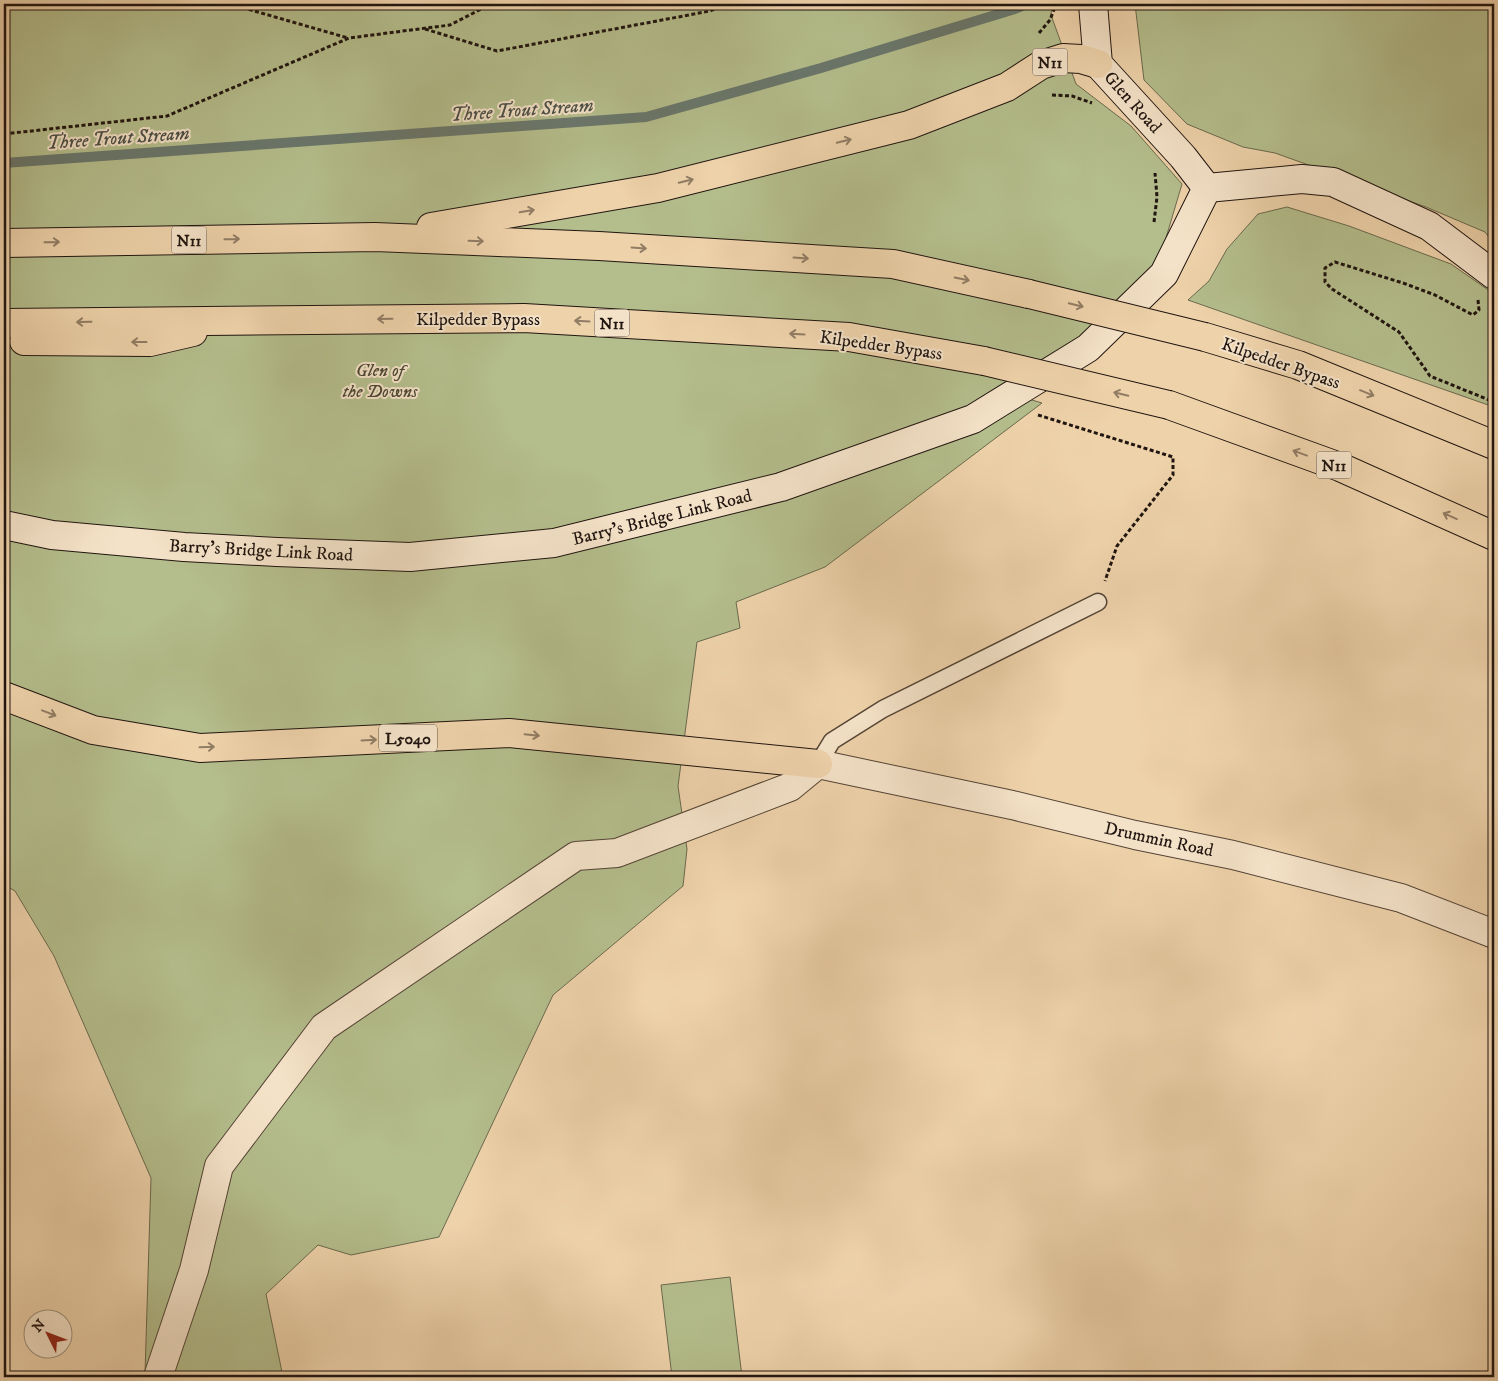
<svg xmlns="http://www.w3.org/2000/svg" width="1498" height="1381" viewBox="0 0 1498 1381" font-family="'IM FELL DW Pica',serif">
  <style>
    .green { fill: #b4bd8c; stroke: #6a694e }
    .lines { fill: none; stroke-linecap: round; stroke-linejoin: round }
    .stream { stroke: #69776c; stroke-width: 10 }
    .service-casing { stroke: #544436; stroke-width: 19 }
    .minor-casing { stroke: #544436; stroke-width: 30 }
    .secondary-casing { stroke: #201510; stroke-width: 30 }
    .trunk-casing { stroke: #201510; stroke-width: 30 }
    .path { stroke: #201510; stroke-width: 3; stroke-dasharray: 4 2.5; stroke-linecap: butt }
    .service { stroke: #f4e2c8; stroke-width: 16 }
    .minor { stroke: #f4e2c8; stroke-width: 28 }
    .secondary { stroke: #f4e2c8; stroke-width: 28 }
    .trunk { stroke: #eed2aa; stroke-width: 28 }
    .trunk-bridge-casing { stroke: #201510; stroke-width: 30; stroke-linecap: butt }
    .trunk-bridge { stroke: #eed2aa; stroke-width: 28 }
    .oneway { stroke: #917d65 }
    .labels { text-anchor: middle; stroke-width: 4; stroke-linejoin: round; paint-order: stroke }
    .shield { fill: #f4e2c8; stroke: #605247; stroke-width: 1 }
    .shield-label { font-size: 16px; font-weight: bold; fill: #201510 }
    .street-label { font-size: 18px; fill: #201510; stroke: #f4e2c8 }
    .park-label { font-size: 18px; font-style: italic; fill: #4c4735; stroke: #f4e2c8 }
    .water-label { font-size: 19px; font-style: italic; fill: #4a4e46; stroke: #f4e2c8 }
  </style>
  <rect width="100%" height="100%" fill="#eed2aa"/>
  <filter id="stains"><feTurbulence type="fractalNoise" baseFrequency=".004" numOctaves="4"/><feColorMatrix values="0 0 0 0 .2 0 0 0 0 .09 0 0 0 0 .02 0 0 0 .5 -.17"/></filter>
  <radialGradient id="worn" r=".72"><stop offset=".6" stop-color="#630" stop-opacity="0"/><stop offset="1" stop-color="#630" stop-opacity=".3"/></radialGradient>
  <g class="green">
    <polygon points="4,4 1052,4 1051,15 1076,84 1131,126 1182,184 1157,268 1022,397 1042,403 825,567 736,602 740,628 697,642 678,786 687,849 683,886 553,995 439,1237 351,1255 318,1245 266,1294 283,1377 150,1377 145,1374 151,1178 54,956 15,891 4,885"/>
    <polygon points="1135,4 1494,4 1494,244 1485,232 1426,207 1275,153 1243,147 1187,124 1144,80"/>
    <polygon points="1287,207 1349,226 1451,264 1494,294 1494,407 1188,300 1209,281 1227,249 1258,214"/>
    <polygon points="730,1277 742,1377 672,1377 661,1285"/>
  </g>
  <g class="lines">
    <polyline class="stream" points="4,163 646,117 821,68 1015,9 1027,4"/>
    <g class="service-casing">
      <polyline id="service" points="818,764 832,741 883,709 1098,602"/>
    </g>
    <g class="minor-casing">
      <polyline id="minor" points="158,1377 194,1270 219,1166 324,1027 576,856 617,853 790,787 818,764 1012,805 1135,835 1233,855 1401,898 1494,934"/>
    </g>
    <g class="secondary-casing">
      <g id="secondary">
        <polyline points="1093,4 1098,64 1183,157 1207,188"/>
        <polyline points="1207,188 1302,179 1333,182 1429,226 1494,275"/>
        <polyline points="4,525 52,535 184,547 277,552 410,557 554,543 781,487 973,419 1088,348 1164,274 1207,188"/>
      </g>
    </g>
    <g class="trunk-casing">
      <g id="trunk">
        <polyline points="431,227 658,188 909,125 1007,87 1041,65 1063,58 1081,59 1098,64"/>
        <polyline points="4,243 375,237 599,246 893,264 1029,294"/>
        <polyline points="4,323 524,318 849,337 984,361"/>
        <polyline points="1205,337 1298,365 1494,445"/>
        <polyline points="24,341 150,342 193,332"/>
        <polyline points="1169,405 1340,467 1494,536"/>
        <polyline points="4,696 93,730 200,748 509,733 818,764"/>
      </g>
    </g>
    <g class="path">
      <polyline points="230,4 348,38"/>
      <polyline points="425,29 497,51 710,11 726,4"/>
      <polyline points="1039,33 1050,20 1056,4"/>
      <polyline points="1052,95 1072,96 1092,103"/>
      <polyline points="4,134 167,116 349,38 450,25 491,4"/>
      <polyline points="1154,222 1157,197 1155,173"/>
      <polyline points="1478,300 1479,310 1473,315 1435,295 1403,283 1335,262 1325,268 1325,282 1332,289 1399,332 1430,376 1494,402"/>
      <polyline points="1038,415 1173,457 1173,475 1117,546 1105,581"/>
    </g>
    <use href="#service" class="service"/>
    <use href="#minor" class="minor"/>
    <use href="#secondary" class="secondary"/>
    <use href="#trunk" class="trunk"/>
    <g class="trunk-bridge-casing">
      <g id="trunk-bridge">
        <polyline points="1029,294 1205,337"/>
        <polyline points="984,361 1169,405"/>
      </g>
    </g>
    <use href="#trunk-bridge" class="trunk-bridge"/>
  </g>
  <defs><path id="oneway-shaft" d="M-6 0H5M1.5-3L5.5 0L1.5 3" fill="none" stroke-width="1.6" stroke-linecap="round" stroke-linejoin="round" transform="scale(1.25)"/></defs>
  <g class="oneway">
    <use href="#oneway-shaft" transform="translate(844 141) rotate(-14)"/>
    <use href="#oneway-shaft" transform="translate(686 181) rotate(-14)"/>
    <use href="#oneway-shaft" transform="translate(527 211) rotate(-10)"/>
    <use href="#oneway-shaft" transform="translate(232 239) rotate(-1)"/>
    <use href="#oneway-shaft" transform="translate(476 241) rotate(2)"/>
    <use href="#oneway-shaft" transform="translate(52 242) rotate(-1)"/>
    <use href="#oneway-shaft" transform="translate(639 248) rotate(4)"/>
    <use href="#oneway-shaft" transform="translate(801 258) rotate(4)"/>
    <use href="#oneway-shaft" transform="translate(962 279) rotate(12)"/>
    <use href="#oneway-shaft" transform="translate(1076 305) rotate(14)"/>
    <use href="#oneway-shaft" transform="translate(385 319) rotate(179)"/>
    <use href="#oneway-shaft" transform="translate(582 321) rotate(-177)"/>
    <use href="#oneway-shaft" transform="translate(84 322) rotate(179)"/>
    <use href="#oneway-shaft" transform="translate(797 334) rotate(-177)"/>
    <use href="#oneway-shaft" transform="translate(139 342) rotate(-180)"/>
    <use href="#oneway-shaft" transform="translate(1367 393) rotate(22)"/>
    <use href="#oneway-shaft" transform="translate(1121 394) rotate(-167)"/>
    <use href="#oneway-shaft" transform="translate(1300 453) rotate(-160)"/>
    <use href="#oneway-shaft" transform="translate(1450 516) rotate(-156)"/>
    <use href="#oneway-shaft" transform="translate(49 713) rotate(21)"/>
    <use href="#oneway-shaft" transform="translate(532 735) rotate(6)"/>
    <use href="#oneway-shaft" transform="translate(369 740) rotate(-3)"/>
    <use href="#oneway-shaft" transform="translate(207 747) rotate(-2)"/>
  </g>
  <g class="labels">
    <g class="shield">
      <rect x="1032.5" y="48.5" width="35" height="27" rx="4"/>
      <rect x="171.5" y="226.5" width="35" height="27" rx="4"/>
      <rect x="594.5" y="309.5" width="35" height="27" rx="4"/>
      <rect x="1316.5" y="451.5" width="35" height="27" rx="4"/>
      <rect x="379" y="724.5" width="58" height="27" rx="4"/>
    </g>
    <g class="shield-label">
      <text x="1050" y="68">N11</text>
      <text x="189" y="246">N11</text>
      <text x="612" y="329">N11</text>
      <text x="1334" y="471">N11</text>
      <text x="408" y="744">L5040</text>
    </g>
    <g class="street-label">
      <text transform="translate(1133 102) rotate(48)" y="6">Glen Road</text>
      <text x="478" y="325">Kilpedder Bypass</text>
      <text transform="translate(881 345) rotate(8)" y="6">Kilpedder Bypass</text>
      <text transform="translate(1281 363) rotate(19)" y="6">Kilpedder Bypass</text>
      <text transform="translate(662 517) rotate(-14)" y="6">Barry's Bridge Link Road</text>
      <text transform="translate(261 550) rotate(3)" y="6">Barry's Bridge Link Road</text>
      <text transform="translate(1159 839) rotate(12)" y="6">Drummin Road</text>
    </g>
    <g class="park-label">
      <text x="380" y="376">Glen of<tspan x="380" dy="21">the Downs</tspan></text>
    </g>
    <g class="water-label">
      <text transform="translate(522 109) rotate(-4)" y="7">Three Trout Stream</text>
      <text transform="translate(118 137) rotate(-4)" y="7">Three Trout Stream</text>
    </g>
  </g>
  <rect width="1498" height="1381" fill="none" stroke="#eed2aa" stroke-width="20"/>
  <rect x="5" y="5" width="1488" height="1371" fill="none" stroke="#201510" stroke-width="2.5"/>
  <rect x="10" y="10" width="1478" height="1361" fill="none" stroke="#201510"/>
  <g transform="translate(48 1334) rotate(312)"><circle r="24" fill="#f4e2c8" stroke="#9f907e"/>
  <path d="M0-4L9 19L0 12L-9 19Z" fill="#8f2418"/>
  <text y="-8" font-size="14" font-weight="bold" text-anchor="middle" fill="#201510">N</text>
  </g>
  <rect width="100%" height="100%" filter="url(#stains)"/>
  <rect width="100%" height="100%" fill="url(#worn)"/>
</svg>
